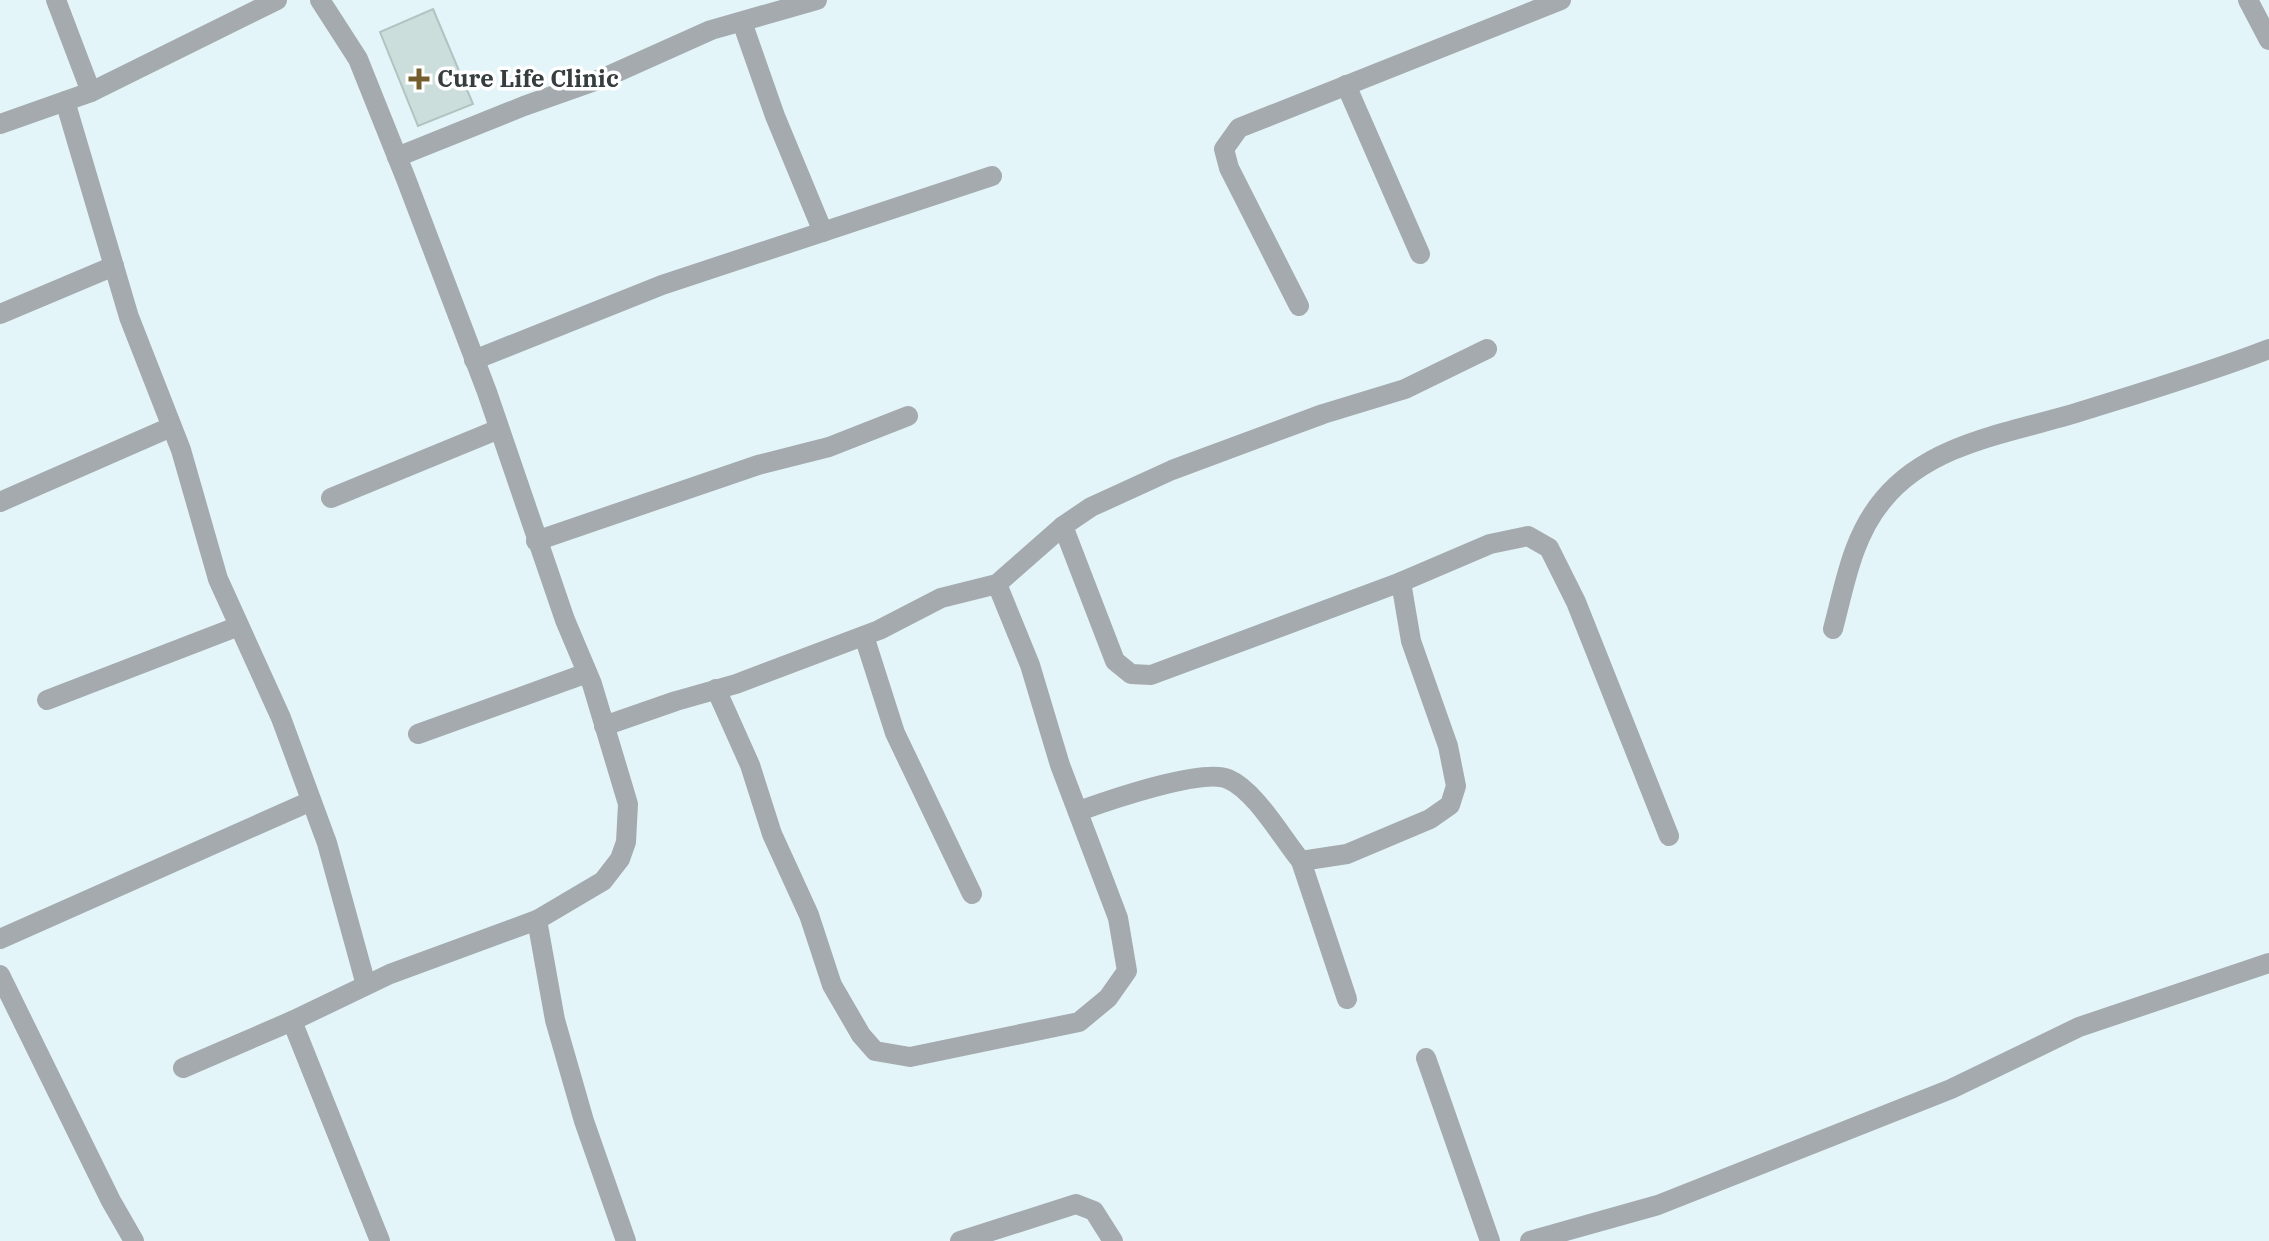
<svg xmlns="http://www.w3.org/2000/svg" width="2269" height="1241" viewBox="0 0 2269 1241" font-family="'IBM Plex Serif',serif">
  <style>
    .building { fill: #ccdedb; stroke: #b2c4c1; stroke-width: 2 }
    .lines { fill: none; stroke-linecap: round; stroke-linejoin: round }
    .minor { stroke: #a4aaae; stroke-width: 20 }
    .tertiary { stroke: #a4aaae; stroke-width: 20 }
    .poi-dot { fill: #755e2e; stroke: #fff; stroke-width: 3 }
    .labels { text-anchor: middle; stroke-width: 7; stroke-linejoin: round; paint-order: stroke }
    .poi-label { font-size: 24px; font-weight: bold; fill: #353d3e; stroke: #fff; text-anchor: start }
  </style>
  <rect width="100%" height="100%" fill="#e3f5f9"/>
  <polygon class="building" points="433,9 473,104 418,126 380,32"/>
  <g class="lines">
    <g class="minor">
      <polyline points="56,0 91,92"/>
      <polyline points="320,0 358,59 406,179 487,392 565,620 592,684 628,804 626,842 620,859 603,881 537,920 555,1020 584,1121 626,1241"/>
      <polyline points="2248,0 2269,40"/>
      <polyline points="742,22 775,116 823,232"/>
      <polyline points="1346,85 1420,254"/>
      <polyline points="65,101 129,317 181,450 218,579 281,718 327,843 366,985"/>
      <polyline points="397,157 524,106 606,77 711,30 817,0"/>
      <polyline points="1299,306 1229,168 1224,149 1239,128 1561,0"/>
      <polyline points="0,314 114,266"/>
      <polyline points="474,360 662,285 992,176"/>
      <polyline points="331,498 499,429"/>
      <polyline points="0,502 171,427"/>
      <polyline points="1063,526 1115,661 1131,674 1151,675 1401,582"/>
      <polyline points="536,541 758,465 829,447 908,416"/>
      <path d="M 1833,629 C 1845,584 1852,537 1883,500 C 1930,442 2012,433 2079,412 C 2143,392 2207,373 2269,349"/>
      <polyline points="864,636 895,733 972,894"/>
      <polyline points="716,689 750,765 772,834 809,915 832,985 861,1035 875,1051 910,1057 1079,1022 1108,998 1127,971 1118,918 1060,765 1030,665 997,584"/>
      <polyline points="47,700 239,626"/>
      <polyline points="604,726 676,701 736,684 879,630 941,598 997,584 1063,526 1091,507 1172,470 1323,414 1405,389 1487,349"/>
      <polyline points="418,734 587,673"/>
      <path d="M 1079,811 C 1107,801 1202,768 1228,779 C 1255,790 1282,838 1301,861 L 1347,854 L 1430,819 L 1450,805 L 1456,786 L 1448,746 L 1411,641 L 1401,582 L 1490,544 L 1528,536 L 1549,548 L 1576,602 L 1669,836"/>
      <polyline points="1301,861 1347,999"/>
      <polyline points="0,939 311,801"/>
      <polyline points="0,975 111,1201 134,1241"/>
      <polyline points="1426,1058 1490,1241"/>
      <polyline points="183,1068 292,1021"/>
      <polyline points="380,1241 292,1021 390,974 537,920"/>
      <polyline points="960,1241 1076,1204 1094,1211 1113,1241"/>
      <polyline points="1530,1241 1658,1205 1951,1089 2079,1027 2269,963"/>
    </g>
    <polyline class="tertiary" points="0,124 91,92 277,0"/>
  </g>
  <path class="poi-dot" d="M415 67h8v8h8v8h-8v8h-8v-8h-8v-8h8z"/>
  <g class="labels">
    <g class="poi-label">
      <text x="437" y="87">Cure Life Clinic</text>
    </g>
  </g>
</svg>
